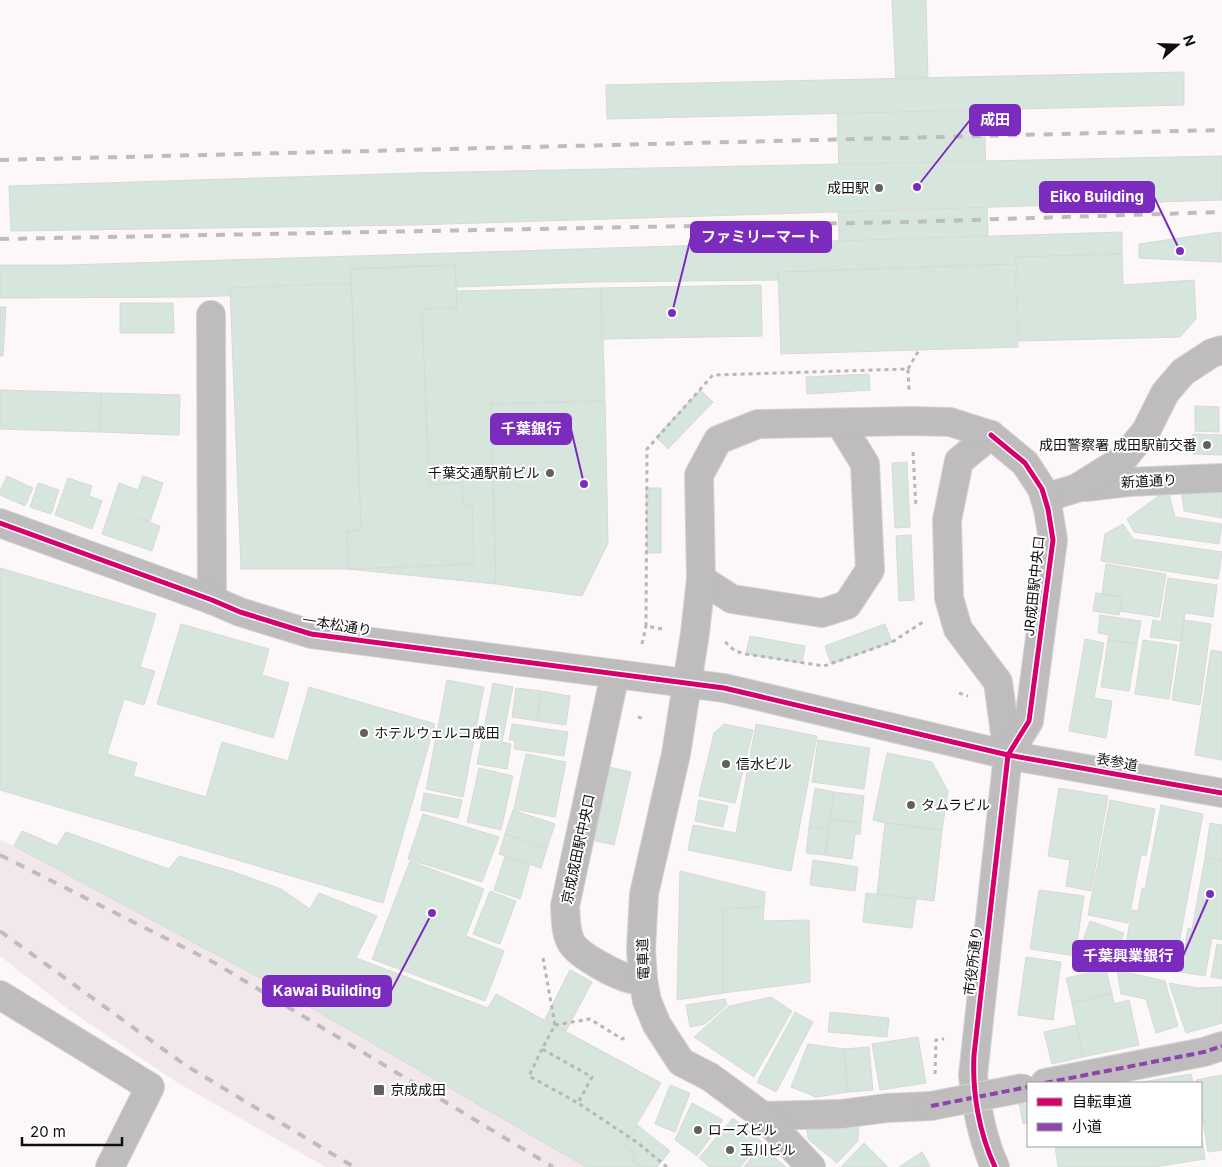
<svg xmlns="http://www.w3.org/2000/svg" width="1222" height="1167" viewBox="0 0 1222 1167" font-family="Inter,'Noto Sans JP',sans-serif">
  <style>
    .built { fill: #f2e8ec }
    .building { fill: #d7e6dd; stroke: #d9d8d8 }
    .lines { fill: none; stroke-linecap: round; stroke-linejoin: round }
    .minor-casing { stroke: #d5d3d4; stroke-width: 30 }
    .path { stroke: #b8b6b7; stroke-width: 3; stroke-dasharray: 4 4; stroke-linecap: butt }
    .minor { stroke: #bebcbd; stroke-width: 28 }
    .rail { stroke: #c0bcbe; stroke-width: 4; stroke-dasharray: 9 9; stroke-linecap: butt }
    .minor-bridge-casing { stroke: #d5d3d4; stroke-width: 30; stroke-linecap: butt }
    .minor-bridge { stroke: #bebcbd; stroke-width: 28 }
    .quiet { stroke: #8e44ad; stroke-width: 4; stroke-dasharray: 8 4; stroke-linecap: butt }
    .cycleway-casing { stroke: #fff; stroke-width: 8 }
    .cycleway { stroke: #d6006c; stroke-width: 5 }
    .poi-dot { fill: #636061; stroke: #fff; stroke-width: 2 }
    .labels { text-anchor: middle; stroke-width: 4; stroke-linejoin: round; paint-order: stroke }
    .poi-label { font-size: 14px; fill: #100e0f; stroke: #fff; text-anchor: start }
    .street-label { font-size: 14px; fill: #100e0f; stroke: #fff }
    .leader { fill: none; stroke: #7b2cbf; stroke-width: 2 }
    .callout-dot { fill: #7b2cbf; stroke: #fff; stroke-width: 2 }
    .callout { fill: #7b2cbf; stroke: #7b2cbf; stroke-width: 2 }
    .callout-label { font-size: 15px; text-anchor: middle; font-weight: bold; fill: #fff }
  </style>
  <rect width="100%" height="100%" fill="#fcf7f9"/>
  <polygon class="built" points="22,831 57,846 66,832 169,869 179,856 231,871 281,889 309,909 319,893 377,916 356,958 488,1008 496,994 661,1083 637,1124 670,1151 657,1167 326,1167 178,1083 68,1009 0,956 0,840 14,846"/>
  <g class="building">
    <polygon points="892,0 926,0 928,82 983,82 989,265 1015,264 1018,347 781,354 778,272 840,270 838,204 771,206 770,173 839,171 837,103 770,105 769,89 896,86"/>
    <polygon points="1184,72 1184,105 607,119 606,85"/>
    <polygon points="1222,156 1222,200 414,225 11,231 9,186 416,173"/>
    <polygon points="1122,232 1122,254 1016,257 1015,264 778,272 778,280 591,282 196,297 0,298 0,265 68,265"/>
    <polygon points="1221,232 1221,262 1139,258 1139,244"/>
    <polygon points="1122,254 1123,285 1194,280 1196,319 1180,337 1019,341 1016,257"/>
    <polygon points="455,265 456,291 601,288 605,401 491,404 496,584 348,569 347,531 361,530 351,269"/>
    <polygon points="455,265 457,308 422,309 429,485 462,483 463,505 472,505 474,564 348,569 347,531 361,530 351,269"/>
    <polygon points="351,283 361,530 347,531 348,569 241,569 230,288"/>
    <polygon points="761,285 762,336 602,339 601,288"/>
    <polygon points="120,303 173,303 174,333 120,333"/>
    <polygon points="0,307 6,307 3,356 0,356"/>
    <polygon points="869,374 870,390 807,394 806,377"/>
    <polygon points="0,390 101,393 100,432 0,429"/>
    <polygon points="700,390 713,402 668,449 656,437"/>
    <polygon points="101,393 180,395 179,435 100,432"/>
    <polygon points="605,401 608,543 582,596 496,584 491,404"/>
    <polygon points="1195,406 1219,407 1219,432 1195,431"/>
    <polygon points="1193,434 1222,435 1222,455 1193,454"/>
    <polygon points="907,462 910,527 895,528 892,463"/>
    <polygon points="7,476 33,488 25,506 0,495 0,491"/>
    <polygon points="143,476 163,483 150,521 138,518 160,526 152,551 102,534 119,483 138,490"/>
    <polygon points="68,478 92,486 89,496 102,501 92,529 55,515"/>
    <polygon points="38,483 59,490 51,514 30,507"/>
    <polygon points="646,488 661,488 661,553 647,553"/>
    <polygon points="1168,489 1175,517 1222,524 1219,544 1134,532 1127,519"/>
    <polygon points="1222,489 1222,518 1184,511 1181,490"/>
    <polygon points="1123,524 1133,539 1222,552 1218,579 1101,561 1105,534"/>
    <polygon points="911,535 914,600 899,601 896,536"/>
    <polygon points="1106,564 1166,574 1159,617 1120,611 1122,597 1102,594"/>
    <polygon points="0,568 156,614 140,667 155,671 144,705 124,699 107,754 137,763 133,776 206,797 222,742 288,761 309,687 435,724 383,903 0,790"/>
    <polygon points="1168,578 1217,585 1213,617 1185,613 1181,641 1150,637 1153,620 1161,622"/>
    <polygon points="1096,593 1122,597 1119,615 1093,611"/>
    <polygon points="1100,615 1141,621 1137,644 1108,640 1109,635 1098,633"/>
    <polygon points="1184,620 1211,624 1200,705 1172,700"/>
    <polygon points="181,624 269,649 262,675 289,683 273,738 157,704"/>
    <polygon points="885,624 892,642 831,664 825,646"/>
    <polygon points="750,636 805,646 802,663 746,654"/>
    <polygon points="1085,639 1104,643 1094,698 1112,701 1106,738 1069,731"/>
    <polygon points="1108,640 1137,644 1129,691 1101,687"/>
    <polygon points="1143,640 1177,645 1169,699 1135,694"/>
    <polygon points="1211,650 1222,652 1222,760 1195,755"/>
    <polygon points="447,680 484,687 463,797 426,789"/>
    <polygon points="493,683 513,687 502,742 511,744 507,769 477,764"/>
    <polygon points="516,688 541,691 537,721 512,717"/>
    <polygon points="541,691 570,696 566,725 537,721"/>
    <polygon points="512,724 568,732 564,756 514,749 515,740 509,740"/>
    <polygon points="724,724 753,730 735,803 699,796 714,733"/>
    <polygon points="756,724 817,736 791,871 688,850 693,825 736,833"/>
    <polygon points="818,740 870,748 864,789 812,782"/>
    <polygon points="887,753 932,762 948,791 942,830 885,823 873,820"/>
    <polygon points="526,754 566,762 555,817 514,809"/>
    <polygon points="605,766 631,772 614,845 588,839"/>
    <polygon points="479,768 513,776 501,830 467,822"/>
    <polygon points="815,788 834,792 829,830 809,827"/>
    <polygon points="1059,788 1108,796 1091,891 1066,886 1070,860 1048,856"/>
    <polygon points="834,792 864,796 861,823 830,819"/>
    <polygon points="424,793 462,800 458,818 421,810"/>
    <polygon points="699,800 728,806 723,827 695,821"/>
    <polygon points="1110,800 1155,809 1146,856 1141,855 1128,923 1088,915"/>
    <polygon points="1161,805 1203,814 1174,971 1123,962 1132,910 1138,911 1142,888 1145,889"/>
    <polygon points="513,810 555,824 547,848 505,834"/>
    <polygon points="423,814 499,837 482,882 408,859"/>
    <polygon points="830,819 861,823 860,834 855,834 852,859 825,855"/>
    <polygon points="885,823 942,830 934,901 877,894"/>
    <polygon points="1210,823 1222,825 1222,860 1205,858"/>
    <polygon points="809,827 829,830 825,855 806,853"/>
    <polygon points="22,831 57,846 66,832 169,869 179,856 231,871 281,889 310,909 319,893 377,916 356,958 488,1008 496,994 661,1083 624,1146 635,1153 632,1160 642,1167 586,1167 260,978 14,846"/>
    <polygon points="505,834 547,848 541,868 499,854"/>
    <polygon points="505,856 530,864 520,899 494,890"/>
    <polygon points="1205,858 1222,860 1222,940 1212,938 1205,976 1181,972 1188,928 1192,929"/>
    <polygon points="813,860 858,867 855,891 810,885"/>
    <polygon points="410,861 484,889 466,936 504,951 485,1001 372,959"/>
    <polygon points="680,871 765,892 764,907 723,909 723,993 677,1000"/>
    <polygon points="1039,890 1084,896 1075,956 1030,949"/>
    <polygon points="490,891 516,901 500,944 473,934"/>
    <polygon points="866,893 916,899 912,928 863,922"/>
    <polygon points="764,907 763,921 809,920 810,982 723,993 723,909"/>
    <polygon points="1090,921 1124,933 1113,964 1079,952"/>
    <polygon points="1217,944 1222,945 1222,979 1211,977"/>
    <polygon points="1026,957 1061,962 1053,1020 1018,1015"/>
    <polygon points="1106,969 1112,994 1072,1003 1066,978"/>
    <polygon points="570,970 592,982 566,1031 545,1019"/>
    <polygon points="1117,970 1165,981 1178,1026 1156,1033 1146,999 1121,994"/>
    <polygon points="1169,983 1197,988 1222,987 1222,1023 1186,1033"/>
    <polygon points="1112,994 1114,1004 1129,1000 1139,1045 1083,1057 1072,1003"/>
    <polygon points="771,997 792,1011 754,1077 694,1037 729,1006"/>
    <polygon points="725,999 727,1005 705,1024 690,1027 686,1005"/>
    <polygon points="795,1012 813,1022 776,1092 757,1082"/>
    <polygon points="830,1012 889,1018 887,1037 828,1032"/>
    <polygon points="1076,1025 1083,1057 1052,1064 1044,1032"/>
    <polygon points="918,1037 926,1083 880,1090 872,1044"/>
    <polygon points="808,1044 844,1049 848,1092 816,1097 791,1087"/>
    <polygon points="869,1047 873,1090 848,1092 844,1049"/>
    <polygon points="1191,1074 1193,1083 1136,1083"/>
    <polygon points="1222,1075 1222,1150 1208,1152 1201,1107 1201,1083 1197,1083 1196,1080"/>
    <polygon points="670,1085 690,1093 675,1132 655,1124"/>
    <polygon points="1028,1101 1028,1123 1023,1124 1019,1102"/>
    <polygon points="692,1103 723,1120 697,1156 675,1140"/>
    <polygon points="733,1118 762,1142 740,1167 710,1167 699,1158"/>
    <polygon points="859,1121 858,1141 837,1163 808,1139 807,1127"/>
    <polygon points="637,1125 670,1151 657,1167 642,1167 632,1160 635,1153 624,1146"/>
    <polygon points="1201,1133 1205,1159 1155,1167 1058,1167 1055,1146 1201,1146"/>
    <polygon points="864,1143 888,1167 841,1167"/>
    <polygon points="761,1146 786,1167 744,1167"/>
    <polygon points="922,1152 930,1166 928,1167 899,1167"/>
  </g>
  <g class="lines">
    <g class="minor-casing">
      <g id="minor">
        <polyline points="211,315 212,600"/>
        <path d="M 991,435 L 959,461 L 947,520 L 949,598 L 958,629 L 998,682 L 1008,755 L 973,1075 C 976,1106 982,1138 995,1167"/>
        <polyline points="1086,487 1128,482 1222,478"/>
        <polyline points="1045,498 1077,488 1122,460 1146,431 1165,393 1183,372 1212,353 1222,350"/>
        <polyline points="0,523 212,600 240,612 311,634 724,688 1008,755 1222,793"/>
        <polyline points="701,579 732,599 822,613 847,605 870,570 865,464 840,423"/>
        <path d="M 615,674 L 565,906 C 566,918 565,933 572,944 C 580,956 617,976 631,979 C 635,980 639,980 643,980"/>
        <polyline points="0,995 150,1087 110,1167"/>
        <polyline points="1045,1083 1204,1052 1222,1046"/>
        <polyline points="763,1116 841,1114 887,1108 931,1106"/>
        <polyline points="811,1167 763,1116 710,1077 681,1062 657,1025 647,1001 643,980 641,949 644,894 676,754 695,633 701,579 699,475 718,440 758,424 911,421 950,422 991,435 1025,463 1042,489 1048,509 1053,540 1029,721 1008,755"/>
      </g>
    </g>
    <g class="path">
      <polyline points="908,369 919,350"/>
      <polyline points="913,452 916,508"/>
      <polyline points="662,629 646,626 647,449 713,375 908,369 909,391"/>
      <polyline points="725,642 735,651 746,654 824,666 892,642 923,622"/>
      <polyline points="642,644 646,626"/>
      <polyline points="959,693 968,696"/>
      <polyline points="638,717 645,719"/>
      <polyline points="543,958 555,1025 542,1049 592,1077 578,1103 638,1143 667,1167"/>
      <polyline points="555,1025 590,1019 622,1039 628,1036"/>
      <polyline points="542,1049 529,1076 578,1103"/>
      <polyline points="935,1074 936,1040 944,1039"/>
    </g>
    <use href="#minor" class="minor"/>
    <g class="rail">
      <polyline points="0,160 1222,130"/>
      <polyline points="0,239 907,222 1222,212"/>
      <polyline points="0,855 215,963 553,1167"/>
      <polyline points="0,931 185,1065 354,1167"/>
    </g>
    <g class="minor-bridge-casing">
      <polyline id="minor-bridge" points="931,1106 1023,1088"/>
    </g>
    <use href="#minor-bridge" class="minor-bridge"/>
    <g class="quiet">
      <polyline points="1045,1083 1204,1052 1222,1046"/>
      <polyline points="931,1106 1028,1087"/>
    </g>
    <g class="cycleway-casing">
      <g id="cycleway">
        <path d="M 991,435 L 1025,463 L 1042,489 L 1048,509 L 1053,540 L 1029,721 L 1008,755 L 974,1055 C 972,1092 979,1133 995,1167"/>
        <polyline points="0,523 212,600 240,612 311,634 724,688 1008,755 1222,793"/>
      </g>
    </g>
    <use href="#cycleway" class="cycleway"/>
  </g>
  <g class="poi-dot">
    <circle cx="879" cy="188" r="5"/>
    <circle cx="1207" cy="445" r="5"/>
    <circle cx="550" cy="473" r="5"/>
    <circle cx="364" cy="733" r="5"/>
    <circle cx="726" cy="764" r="5"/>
    <circle cx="911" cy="805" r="5"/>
    <rect x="373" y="1084" width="12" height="12" rx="2.5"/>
    <circle cx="698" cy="1130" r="5"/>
    <circle cx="730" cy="1150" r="5"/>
  </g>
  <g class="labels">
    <g class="poi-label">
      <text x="869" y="193" text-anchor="end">成田駅</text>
      <text x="1197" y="450" text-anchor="end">成田警察署 成田駅前交番</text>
      <text x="540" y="478" text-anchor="end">千葉交通駅前ビル</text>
      <text x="374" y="738">ホテルウェルコ成田</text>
      <text x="736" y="769">信水ビル</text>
      <text x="921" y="810">タムラビル</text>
      <text x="390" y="1095">京成成田</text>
      <text x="708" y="1135">ローズビル</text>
      <text x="740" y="1155">玉川ビル</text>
    </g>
    <g class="street-label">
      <text transform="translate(1149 481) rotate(-3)" y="5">新道通り</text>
      <text transform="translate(1034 586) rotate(-84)" y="5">JR成田駅中央口</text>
      <text transform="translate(337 625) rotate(9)" y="5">一本松通り</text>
      <text transform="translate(1117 762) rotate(11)" y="5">表参道</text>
      <text transform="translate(578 849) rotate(-78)" y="5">京成成田駅中央口</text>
      <text transform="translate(643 959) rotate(-92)" y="5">電車道</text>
      <text transform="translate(973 961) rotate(-83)" y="5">市役所通り</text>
    </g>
  </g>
  <path class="leader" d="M917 187L970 120M1180 251L1154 197M672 313L691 237M584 484L571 429M1210 894L1183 956M432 913L391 991"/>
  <g class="callout-dot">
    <circle cx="917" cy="187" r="5"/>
    <circle cx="1180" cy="251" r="5"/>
    <circle cx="672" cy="313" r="5"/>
    <circle cx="584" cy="484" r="5"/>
    <circle cx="1210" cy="894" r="5"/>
    <circle cx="432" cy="913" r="5"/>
  </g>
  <g class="callout">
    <rect x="970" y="105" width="50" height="30" rx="5"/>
    <rect x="1040" y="182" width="114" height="30" rx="5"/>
    <rect x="691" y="222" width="140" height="30" rx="5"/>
    <rect x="491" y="414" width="80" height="30" rx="5"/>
    <rect x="1073" y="941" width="110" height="30" rx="5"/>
    <rect x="263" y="976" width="128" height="30" rx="5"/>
  </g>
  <g class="callout-label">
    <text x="995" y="125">成田</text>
    <text x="1097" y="202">Eiko Building</text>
    <text x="761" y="242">ファミリーマート</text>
    <text x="531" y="434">千葉銀行</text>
    <text x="1128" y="961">千葉興業銀行</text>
    <text x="327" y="996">Kawai Building</text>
  </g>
  <rect x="1027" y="1082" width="175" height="65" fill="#ffffff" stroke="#9f9f9f"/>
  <rect x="1037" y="1098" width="25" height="8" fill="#d6006c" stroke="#9f9f9f"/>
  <text x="1072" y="1107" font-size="15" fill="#100e0f">自転車道</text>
  <rect x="1037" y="1123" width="25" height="8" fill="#8e44ad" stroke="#9f9f9f"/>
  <text x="1072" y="1132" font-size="15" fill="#100e0f">小道</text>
  <g transform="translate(1177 45) rotate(70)" stroke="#ffffff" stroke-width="4" paint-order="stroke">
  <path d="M0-4L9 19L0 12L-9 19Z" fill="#100e0f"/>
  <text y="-8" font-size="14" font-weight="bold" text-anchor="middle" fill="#100e0f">N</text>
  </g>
  <path d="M22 1137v8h100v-8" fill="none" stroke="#100e0f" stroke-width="2.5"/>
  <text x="30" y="1137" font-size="15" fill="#100e0f" stroke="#ffffff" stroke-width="4" paint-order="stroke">20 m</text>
</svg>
